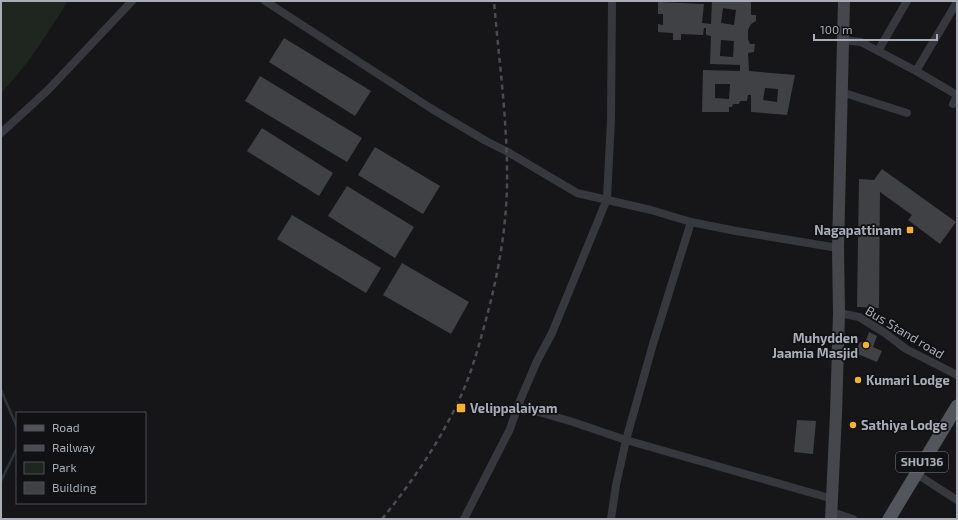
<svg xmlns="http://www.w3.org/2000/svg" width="958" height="520" viewBox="0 0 958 520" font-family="'Exo 2',sans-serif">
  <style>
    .green { fill: #1e261f }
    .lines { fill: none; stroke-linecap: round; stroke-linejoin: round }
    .stream { stroke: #2c353c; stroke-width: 2.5 }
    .building { fill: #404145; fill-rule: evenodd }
    .street { stroke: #37383d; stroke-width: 8 }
    .secondary { stroke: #45474d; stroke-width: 12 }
    .primary { stroke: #53555c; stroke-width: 13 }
    .rail { stroke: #4a4c52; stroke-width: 2.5; stroke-dasharray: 5 4; stroke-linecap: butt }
    .poi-dot { fill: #f2b134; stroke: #111113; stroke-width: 1.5 }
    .labels { text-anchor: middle; stroke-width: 3.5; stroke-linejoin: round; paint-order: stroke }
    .shield { fill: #111113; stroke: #7b7e86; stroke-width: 1 }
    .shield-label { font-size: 12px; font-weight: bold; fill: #a8adb8 }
    .poi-label { font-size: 13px; font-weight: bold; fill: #a8adb8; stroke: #111113; text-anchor: start }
    .street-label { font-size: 13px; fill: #a8adb8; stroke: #111113 }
  </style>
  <rect width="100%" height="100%" fill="#161618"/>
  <path class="green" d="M 1,1 L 68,1 C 48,33 27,66 1,93 Z"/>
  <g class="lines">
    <g class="stream">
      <polyline points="1,390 17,427"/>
      <polyline points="1,481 17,448"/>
    </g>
  </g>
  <g class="building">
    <path d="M 712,1 L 751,1 L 751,15 L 756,15 L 756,21 L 751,24 L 748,30 L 748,39 L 750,44 L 755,44 L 754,52 L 748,53 L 749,71 L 795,75 L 787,115 L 751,112 L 751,95 L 748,95 L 747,101 L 740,101 L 739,104 L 733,104 L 732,107 L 729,107 L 729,112 L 702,112 L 703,70 L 740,71 L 740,65 L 710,64 L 711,36 L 706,35 L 706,28 L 704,28 L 703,35 L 681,34 L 681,40 L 673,40 L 673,33 L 658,32 L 658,24 L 663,25 L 663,14 L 658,14 L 658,2 L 704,4 L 702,23 L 711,24 ZM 723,8 L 736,10 L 734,25 L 721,23 ZM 721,40 L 734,41 L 733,57 L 720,56 ZM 715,84 L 730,84 L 729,99 L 715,98 ZM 765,88 L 778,89 L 777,102 L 763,100 Z"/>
    <polygon points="284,38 371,91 355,116 269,62"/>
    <polygon points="260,76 362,138 347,162 245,101"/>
    <polygon points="262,128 333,173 319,196 247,151"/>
    <polygon points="375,147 440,186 423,214 358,175"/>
    <polygon points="882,169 956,222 940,244 908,220 912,215 880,192 879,308 857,307 859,179 874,180"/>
    <polygon points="347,186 414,227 395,258 328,216"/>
    <polygon points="292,215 381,268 366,293 277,239"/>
    <polygon points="402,263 469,302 451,334 383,295"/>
    <polygon points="869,332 877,336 873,347 882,351 877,362 855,353 860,342 865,343"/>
    <polygon points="797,420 816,421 813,454 794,452"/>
  </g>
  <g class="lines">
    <g class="street">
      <polyline points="265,1 432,109 486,141 506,151 577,193 651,210 691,222 736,231 838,248"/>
      <polyline points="843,40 861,42 916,71 957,95"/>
      <polyline points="878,51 907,1"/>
      <polyline points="916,71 957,2"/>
      <polyline points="841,92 907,113"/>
      <polyline points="953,104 957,96"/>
      <polyline points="1,133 48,90 132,1"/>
      <polyline points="839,313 859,317 885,333 906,349 957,375"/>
      <polyline points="518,406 573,422 626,440 833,499"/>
      <polyline points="915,473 957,500"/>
      <polyline points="832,512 853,519"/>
      <polyline points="464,519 510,429 519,403 537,361 552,333 607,199 611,120 612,1"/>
      <polyline points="611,519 616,485 626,440 653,344 691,222"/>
    </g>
    <polyline class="secondary" points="831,519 836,414 839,313 838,248 844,1"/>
    <polyline class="primary" points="889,519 957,406"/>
    <path class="rail" d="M 382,519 C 412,482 439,443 459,400 C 469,379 476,356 482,334 C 496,285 506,236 507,185 C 508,124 499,62 494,1"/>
  </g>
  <g class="poi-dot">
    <rect x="906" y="226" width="8" height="8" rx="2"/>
    <circle cx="866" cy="345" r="4"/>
    <circle cx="858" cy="380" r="4"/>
    <rect x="456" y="403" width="10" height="10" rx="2"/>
    <circle cx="853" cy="425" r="4"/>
  </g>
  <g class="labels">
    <rect class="shield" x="896" y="452" width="52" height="20" rx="3"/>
    <g class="shield-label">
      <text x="922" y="466">SHU136</text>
    </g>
    <g class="poi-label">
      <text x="902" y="235" text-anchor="end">Nagapattinam</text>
      <text x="858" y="343" text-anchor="end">Muhydden<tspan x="858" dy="15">Jaamia Masjid</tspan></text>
      <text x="866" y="385">Kumari Lodge</text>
      <text x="470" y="413">Velippalaiyam</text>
      <text x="861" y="430">Sathiya Lodge</text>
    </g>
    <g class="street-label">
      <text transform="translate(905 332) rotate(31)" y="5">Bus Stand road</text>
    </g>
  </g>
  <rect width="958" height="520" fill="none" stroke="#a8adb8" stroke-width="4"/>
  <rect x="16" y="412" width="130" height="92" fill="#111113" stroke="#4d4f55"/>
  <rect x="24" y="425" width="20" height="6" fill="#53555c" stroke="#4d4f55"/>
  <text x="52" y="432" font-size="12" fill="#a8adb8">Road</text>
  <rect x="24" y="445" width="20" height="6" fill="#4a4c52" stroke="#4d4f55"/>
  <text x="52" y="452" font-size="12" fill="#a8adb8">Railway</text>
  <rect x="24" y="462" width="20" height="12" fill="#1e261f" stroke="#4d4f55"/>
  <text x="52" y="472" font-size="12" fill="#a8adb8">Park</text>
  <rect x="24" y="482" width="20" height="12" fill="#404145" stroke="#4d4f55"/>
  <text x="52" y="492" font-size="12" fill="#a8adb8">Building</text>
  <path d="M814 34v6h123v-6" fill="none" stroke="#a8adb8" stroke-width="2"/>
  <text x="820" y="34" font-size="12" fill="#a8adb8" stroke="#111113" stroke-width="3" paint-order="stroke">100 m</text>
</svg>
